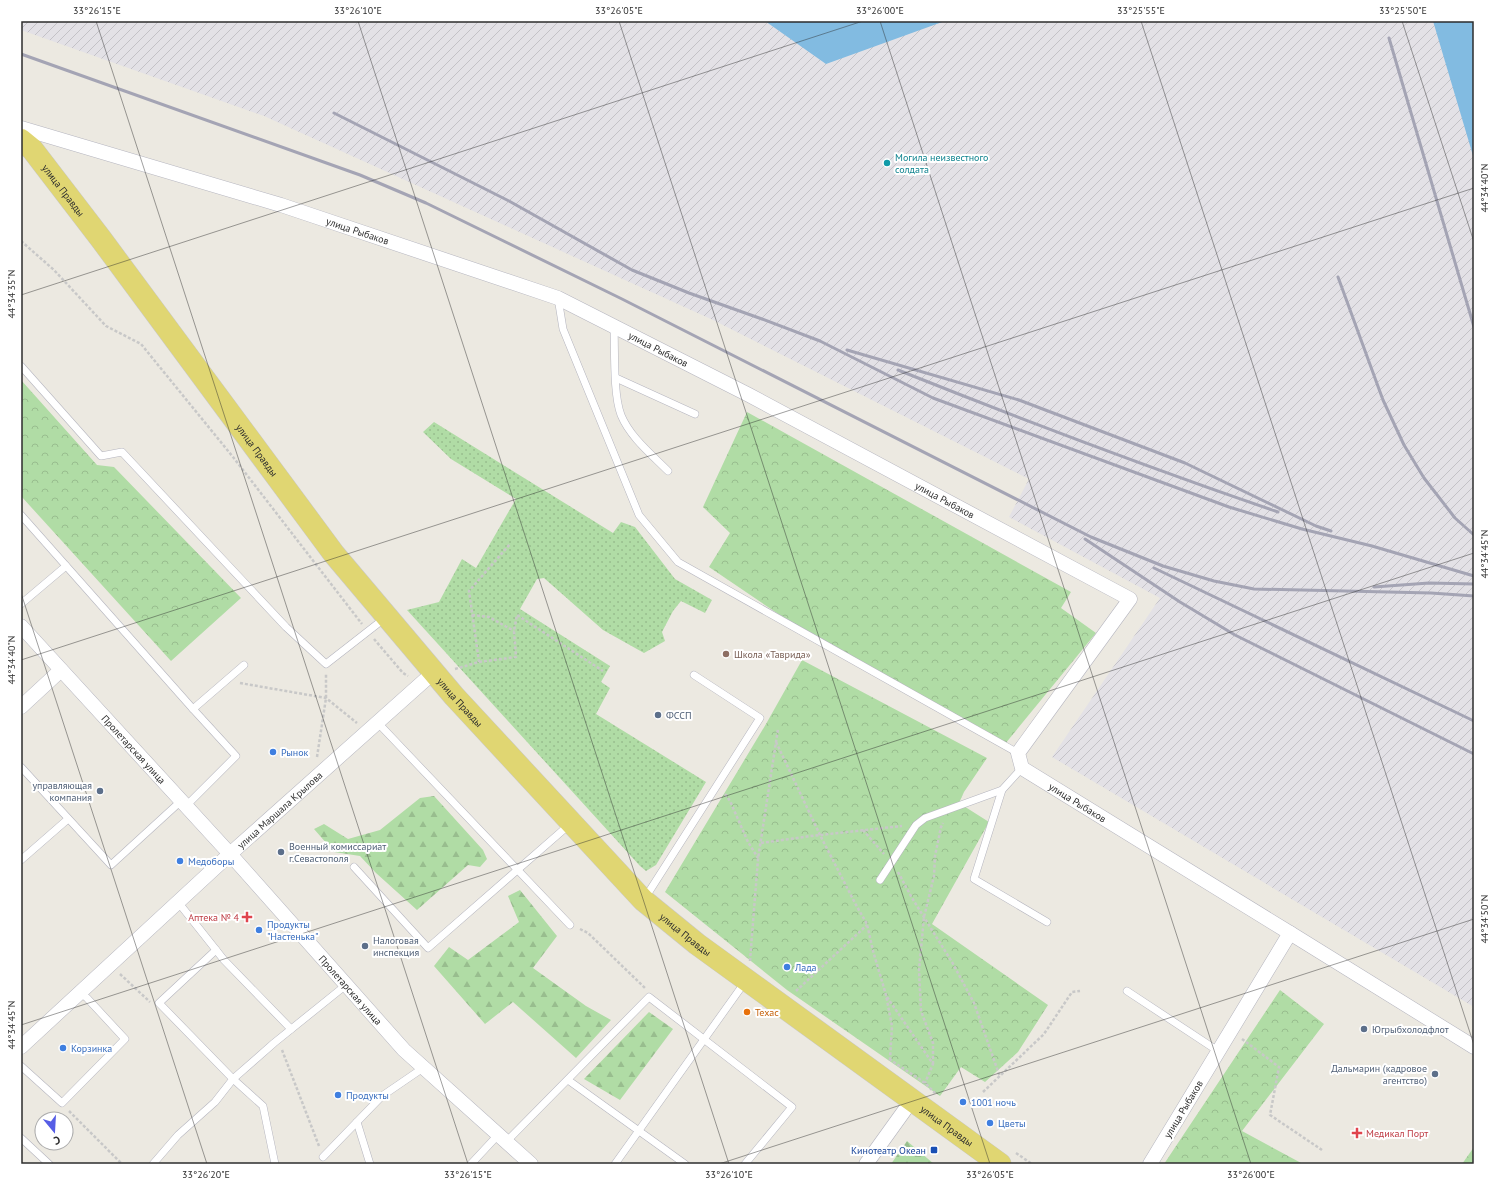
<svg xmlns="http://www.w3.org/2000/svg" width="1495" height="1185" viewBox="0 0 1495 1185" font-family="'PT Sans',sans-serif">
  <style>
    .industrial { fill: url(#industrial-furrows) }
    .grass { fill: url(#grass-dots) }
    .forest { fill: url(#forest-firs) }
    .park { fill: url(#park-crowns) }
    .water { fill: #82bbe1 }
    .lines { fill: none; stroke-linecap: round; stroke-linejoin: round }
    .lane-casing { stroke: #b5b5bf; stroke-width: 8 }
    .street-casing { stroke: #b5b5bf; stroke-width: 15 }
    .primary-casing { stroke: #c8c8c8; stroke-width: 23 }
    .path { stroke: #c8c8c8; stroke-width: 2.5; stroke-dasharray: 3 2; stroke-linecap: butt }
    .lane { stroke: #fff; stroke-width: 7 }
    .street { stroke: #fff; stroke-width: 14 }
    .primary { stroke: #e0d672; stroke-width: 22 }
    .rail { stroke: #a4a4b4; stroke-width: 3 }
    .ticks { fill: none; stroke: #2d2d2d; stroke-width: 1; stroke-opacity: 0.45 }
    .culture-dot { fill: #0f9aa8; stroke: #fff; stroke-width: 1.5 }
    .education-dot { fill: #8d6e63; stroke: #fff; stroke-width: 1.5 }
    .service-dot { fill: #5c6f8a; stroke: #fff; stroke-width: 1.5 }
    .shop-dot { fill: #3f7fe0; stroke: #fff; stroke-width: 1.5 }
    .health-dot { fill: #e0444e; stroke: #fff; stroke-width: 1.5 }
    .food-dot { fill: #e8710a; stroke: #fff; stroke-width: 1.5 }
    .transit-dot { fill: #1a4fb4; stroke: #fff; stroke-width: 1.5 }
    .labels { text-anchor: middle; stroke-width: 4; stroke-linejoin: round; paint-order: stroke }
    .culture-label { font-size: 10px; fill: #0d838f; stroke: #fff; text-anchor: start }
    .street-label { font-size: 10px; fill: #2d2d2d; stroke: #fff }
    .education-label { font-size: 10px; fill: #785e54; stroke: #fff; text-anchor: start }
    .service-label { font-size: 10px; fill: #4e5e75; stroke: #fff; text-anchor: start }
    .shop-label { font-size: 10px; fill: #366cbe; stroke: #fff; text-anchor: start }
    .health-label { font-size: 10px; fill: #be3a42; stroke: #fff; text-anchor: end }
    .food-label { font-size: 10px; fill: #c56008; stroke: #fff; text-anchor: start }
    .transit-label { font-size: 10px; fill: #164399; stroke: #fff; text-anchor: end }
    .neatline { fill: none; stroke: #2d2d2d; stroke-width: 1.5 }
    .ticks-label { font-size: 10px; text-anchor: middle; fill: #2d2d2d }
  </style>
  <defs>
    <pattern id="industrial-furrows" width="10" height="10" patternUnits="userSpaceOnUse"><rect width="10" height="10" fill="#e3e1e6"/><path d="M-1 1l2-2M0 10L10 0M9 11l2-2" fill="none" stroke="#c3c1c6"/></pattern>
    <pattern id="grass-dots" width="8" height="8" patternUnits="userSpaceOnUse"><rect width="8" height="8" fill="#b0dca5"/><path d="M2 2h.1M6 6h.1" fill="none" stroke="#98bd8e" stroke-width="1.8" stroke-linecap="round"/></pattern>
    <pattern id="forest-firs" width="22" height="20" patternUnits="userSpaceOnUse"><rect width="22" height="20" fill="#b0dca5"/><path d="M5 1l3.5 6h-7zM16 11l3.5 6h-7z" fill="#98bd8e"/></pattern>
    <pattern id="park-crowns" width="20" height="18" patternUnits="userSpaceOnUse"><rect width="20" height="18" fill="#b0dca5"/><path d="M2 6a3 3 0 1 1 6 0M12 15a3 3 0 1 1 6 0" fill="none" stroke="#98bd8e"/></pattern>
  </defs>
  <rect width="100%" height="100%" fill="#ece9e1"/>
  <polygon class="industrial" points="21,21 1436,21 1474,152 1474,1007 1052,757 1160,598 1009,517 1029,479 713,320 264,116 21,30"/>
  <polygon class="grass" points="434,422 613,533 621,522 635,527 675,579 712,600 705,613 681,601 673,611 662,632 665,641 644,653 603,630 544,578 537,579 520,609 610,666 601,682 610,688 596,714 706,782 656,865 646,871 640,866 407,610 439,602 462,559 476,568 516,499 451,459 423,432"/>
  <g class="forest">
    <polygon points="434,796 483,850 487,859 480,867 468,865 417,910 376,873 360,856 334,852 314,829 324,824 348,839 380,830 420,798"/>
    <polygon points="520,890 557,936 533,968 586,1006 611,1020 576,1058 513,1002 485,1024 434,966 449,947 468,960 519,922 508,896"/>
    <polygon points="649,1012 673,1029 620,1100 584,1079"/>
    <polygon points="907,1141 934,1164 891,1164"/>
  </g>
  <g class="park">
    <polygon points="21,380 97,465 114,467 241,598 171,661 21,496"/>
    <polygon points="747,412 1071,592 1061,608 1096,633 1005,744 805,632 709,567 730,533 703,507"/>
    <polygon points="802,660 987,758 964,792 959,803 989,822 932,924 1048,1005 1018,1052 985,1082 961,1067 940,1096 787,990 665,892 766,724"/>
    <polygon points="1280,990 1324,1024 1242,1131 1303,1164 1164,1164"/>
    <polygon points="1474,1147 1474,1164 1462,1164"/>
  </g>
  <g class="water">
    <polygon points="765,21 945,21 826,64"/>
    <polygon points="1433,21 1474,21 1474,159"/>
  </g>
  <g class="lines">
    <g class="lane-casing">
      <g id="lane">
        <polyline points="558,298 563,329 639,515 678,562 1018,753"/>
        <path d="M 614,327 C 615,350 613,394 621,415 C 630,437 651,454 668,471"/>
        <polyline points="21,366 101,456 122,452 286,627 326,664 385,618"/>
        <polyline points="616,378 695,414"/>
        <polyline points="21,515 193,709"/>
        <polyline points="21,604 66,566"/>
        <polyline points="378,723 570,925"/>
        <polyline points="21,767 111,865 181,801"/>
        <polyline points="1002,790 974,879 1047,922"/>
        <polyline points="186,806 236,756 193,709 244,665"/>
        <polyline points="21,860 68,819"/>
        <polyline points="354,867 428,948 570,824"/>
        <polyline points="880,880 916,825 925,818 1002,790 1022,768"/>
        <polyline points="645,898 760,718 694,675"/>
        <polyline points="178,902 224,960 291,1029"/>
        <polyline points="216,950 159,1003 233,1079 263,1106 275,1164"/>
        <polyline points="1127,991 1218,1051"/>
        <polyline points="21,1066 62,1103 125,1039 87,998 80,993"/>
        <polyline points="568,1080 685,1164"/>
        <polyline points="357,1122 370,1164"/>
        <polyline points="21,1138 49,1164"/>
        <polyline points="506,1142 649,997 792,1107 745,1164"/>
        <polyline points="323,1157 382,1096 423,1068"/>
        <polyline points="153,1164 178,1135 215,1102 233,1079 274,1043 346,985"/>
        <polyline points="471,1164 498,1135"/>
        <polyline points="615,1164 745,982"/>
      </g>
    </g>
    <g class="street-casing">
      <g id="street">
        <path id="s1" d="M 21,128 L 281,205 L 558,298 L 749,395 L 1130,599 L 1018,753 L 1022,768 L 1290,933 L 1150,1164"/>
        <path id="s2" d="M 21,626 L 230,854 L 404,1050 L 531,1164"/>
        <polyline points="21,707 61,670"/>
        <polyline points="1290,933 1474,1047"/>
        <path id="s3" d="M 21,1047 L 230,854 L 434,672"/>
        <polyline points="866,1164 912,1100"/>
      </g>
    </g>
    <g class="primary-casing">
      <g id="primary">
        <path id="s4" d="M 21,140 L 32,149 L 101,239 L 334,554 L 454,696 L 643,900 L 697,944 L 1000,1164"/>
      </g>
    </g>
    <g class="path">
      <polyline points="21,241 54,270 106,326 141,344 233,457 362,624"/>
      <polyline points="472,615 489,617 514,631"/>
      <polyline points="374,639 403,673 408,676"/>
      <polyline points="479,662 469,591 510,544"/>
      <polyline points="455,669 479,662 516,657 514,631 517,615 603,671"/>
      <polyline points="240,683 326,698 357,723"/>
      <polyline points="776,742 820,835 856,905 867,924 873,951 886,995 892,1026 890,1059"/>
      <polyline points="317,757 326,698 326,674"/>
      <polyline points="725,794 730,801 748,842 758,858"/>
      <polyline points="863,830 884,854"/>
      <polyline points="761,843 811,836 902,826"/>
      <polyline points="898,872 912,898 952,962 974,1003 1000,1077"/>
      <polyline points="580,929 588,933 645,988"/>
      <polyline points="750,961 758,859 778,729"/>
      <polyline points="120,974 150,1002"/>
      <polyline points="796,991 867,925"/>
      <polyline points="887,997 933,1064 925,1083"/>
      <polyline points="1242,1039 1279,1067 1270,1115 1322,1150"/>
      <polyline points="282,1050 319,1146"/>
      <polyline points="889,1059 925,1083 935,1093"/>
      <polyline points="933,1064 933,1043 921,1011 919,970 924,917 934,876 935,856 941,827 943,823"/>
      <polyline points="983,1092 1044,1034 1072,992 1080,991"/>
      <polyline points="69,1111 122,1164"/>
      <polyline points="1016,1153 1032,1164"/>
    </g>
    <use href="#lane" class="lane"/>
    <use href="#street" class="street"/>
    <use href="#primary" class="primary"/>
    <g class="rail">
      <polyline points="1389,38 1474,327"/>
      <polyline points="21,54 360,175 426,203 622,299 1091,537 1163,566 1214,581 1254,589 1431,593 1474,596"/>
      <polyline points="334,113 509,201 632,270 689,293 762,319 820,341 933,398 1229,507 1302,529 1372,546 1474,576"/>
      <polyline points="1338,277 1383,400 1404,445 1424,478 1455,518 1474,535"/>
      <polyline points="847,350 1019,400 1185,463 1316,526 1331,531"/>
      <path d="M 898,370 C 1023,420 1150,468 1278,512"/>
      <polyline points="1085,539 1180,602 1235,635 1474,754"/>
      <polyline points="1154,568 1474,721"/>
      <polyline points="1374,587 1429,583 1474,584"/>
    </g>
  </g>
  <path class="ticks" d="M 96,21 L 468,1164M 358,21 L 729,1164M 619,21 L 990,1164M 880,21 L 1251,1164M 1141,21 L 1474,1045M 1402,21 L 1474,242M 21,295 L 863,21M 21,593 L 207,1164M 21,660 L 1474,188M 21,1025 L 1474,553M 719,1164 L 1474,919"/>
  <circle class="culture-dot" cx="887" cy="163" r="4"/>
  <circle class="education-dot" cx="726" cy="654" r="4"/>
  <g class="service-dot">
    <circle cx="658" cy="715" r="4"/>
    <circle cx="100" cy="791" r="4"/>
    <circle cx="281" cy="852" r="4"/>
    <circle cx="365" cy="946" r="4"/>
    <circle cx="1364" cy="1029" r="4"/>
    <circle cx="1435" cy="1074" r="4"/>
  </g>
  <g class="shop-dot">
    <circle cx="273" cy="752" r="4"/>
    <circle cx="180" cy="861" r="4"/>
    <circle cx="259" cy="930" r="4"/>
    <circle cx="787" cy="967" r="4"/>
    <circle cx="63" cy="1048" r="4"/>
    <circle cx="338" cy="1095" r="4"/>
    <circle cx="963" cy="1102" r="4"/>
    <circle cx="990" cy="1123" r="4"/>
  </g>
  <g class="health-dot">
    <path d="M245 911h4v4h4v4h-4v4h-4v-4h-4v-4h4z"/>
    <path d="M1355 1127h4v4h4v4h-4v4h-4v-4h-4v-4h4z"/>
  </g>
  <circle class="food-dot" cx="747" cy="1012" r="4"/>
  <rect class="transit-dot" x="930" y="1146" width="8" height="8" rx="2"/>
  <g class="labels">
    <g class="culture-label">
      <text x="895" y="161">Могила неизвестного<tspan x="895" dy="12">солдата</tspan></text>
    </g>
    <g class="street-label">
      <text dy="4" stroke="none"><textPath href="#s4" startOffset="66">улица Правды</textPath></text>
      <text dy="4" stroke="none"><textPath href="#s1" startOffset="352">улица Рыбаков</textPath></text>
      <text dy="4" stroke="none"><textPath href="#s1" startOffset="676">улица Рыбаков</textPath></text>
      <text dy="4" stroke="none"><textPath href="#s4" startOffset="390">улица Правды</textPath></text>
      <text dy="4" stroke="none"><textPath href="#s1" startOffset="1000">улица Рыбаков</textPath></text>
      <text dy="4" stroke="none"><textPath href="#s4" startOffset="714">улица Правды</textPath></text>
      <text dy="4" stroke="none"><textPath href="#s2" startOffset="167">Пролетарская улица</textPath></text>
      <text dy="4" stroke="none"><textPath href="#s1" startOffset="1481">улица Рыбаков</textPath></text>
      <text dy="4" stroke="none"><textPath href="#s3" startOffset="351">улица Маршала Крылова</textPath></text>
      <text dy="4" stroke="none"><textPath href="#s4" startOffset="1038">улица Правды</textPath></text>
      <text dy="4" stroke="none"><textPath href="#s2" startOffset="491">Пролетарская улица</textPath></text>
      <text transform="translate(1183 1109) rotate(-59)" y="4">улица Рыбаков</text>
      <text dy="4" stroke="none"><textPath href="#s4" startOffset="1362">улица Правды</textPath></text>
    </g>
    <g class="education-label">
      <text x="734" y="658">Школа «Таврида»</text>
    </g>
    <g class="service-label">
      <text x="666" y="719">ФССП</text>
      <text x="92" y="789" text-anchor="end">управляющая<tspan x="92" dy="12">компания</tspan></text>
      <text x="289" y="850">Военный комиссариат<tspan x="289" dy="12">г.Севастополя</tspan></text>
      <text x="373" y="944">Налоговая<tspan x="373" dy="12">инспекция</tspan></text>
      <text x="1372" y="1033">Югрыбхолодфлот</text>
      <text x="1427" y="1072" text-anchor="end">Дальмарин (кадровое<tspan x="1427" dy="12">агентство)</tspan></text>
    </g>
    <g class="shop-label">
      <text x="281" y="756">Рынок</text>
      <text x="188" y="865">Медоборы</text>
      <text x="267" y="928">Продукты<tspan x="267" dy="12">"Настенька"</tspan></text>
      <text x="795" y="971">Лада</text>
      <text x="71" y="1052">Корзинка</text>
      <text x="346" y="1099">Продукты</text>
      <text x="971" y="1106">1001 ночь</text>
      <text x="998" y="1127">Цветы</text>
    </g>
    <g class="health-label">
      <text x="239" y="921">Аптека № 4</text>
      <text x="1366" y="1137" text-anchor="start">Медикал Порт</text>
    </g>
    <g class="food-label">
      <text x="755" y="1016">Техас</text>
    </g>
    <g class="transit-label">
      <text x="926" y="1154">Кинотеатр Океан</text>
    </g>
  </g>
  <rect width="1495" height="1185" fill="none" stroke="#ffffff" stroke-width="44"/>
  <g transform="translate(54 1131) rotate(162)"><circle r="19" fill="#ffffff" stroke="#ababab"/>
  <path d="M0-3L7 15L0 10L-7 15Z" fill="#565de5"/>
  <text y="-6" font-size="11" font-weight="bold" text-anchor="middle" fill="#2d2d2d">С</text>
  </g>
  <rect x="22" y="22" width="1451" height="1141" class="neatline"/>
  <g class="ticks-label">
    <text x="97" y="14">33°26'15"E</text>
    <text x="358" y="14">33°26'10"E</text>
    <text x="619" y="14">33°26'05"E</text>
    <text x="880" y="14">33°26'00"E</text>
    <text x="1141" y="14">33°25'55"E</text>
    <text x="1403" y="14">33°25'50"E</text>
    <text transform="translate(1484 188) rotate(-90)" y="4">44°34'40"N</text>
    <text transform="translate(11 294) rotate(-90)" y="4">44°34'35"N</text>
    <text transform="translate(1484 554) rotate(-90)" y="4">44°34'45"N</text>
    <text transform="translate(11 660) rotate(-90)" y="4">44°34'40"N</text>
    <text transform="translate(1484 919) rotate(-90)" y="4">44°34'50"N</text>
    <text transform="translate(11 1025) rotate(-90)" y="4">44°34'45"N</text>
    <text x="206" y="1178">33°26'20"E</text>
    <text x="468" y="1178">33°26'15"E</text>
    <text x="729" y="1178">33°26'10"E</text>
    <text x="990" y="1178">33°26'05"E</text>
    <text x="1251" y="1178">33°26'00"E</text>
  </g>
</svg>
